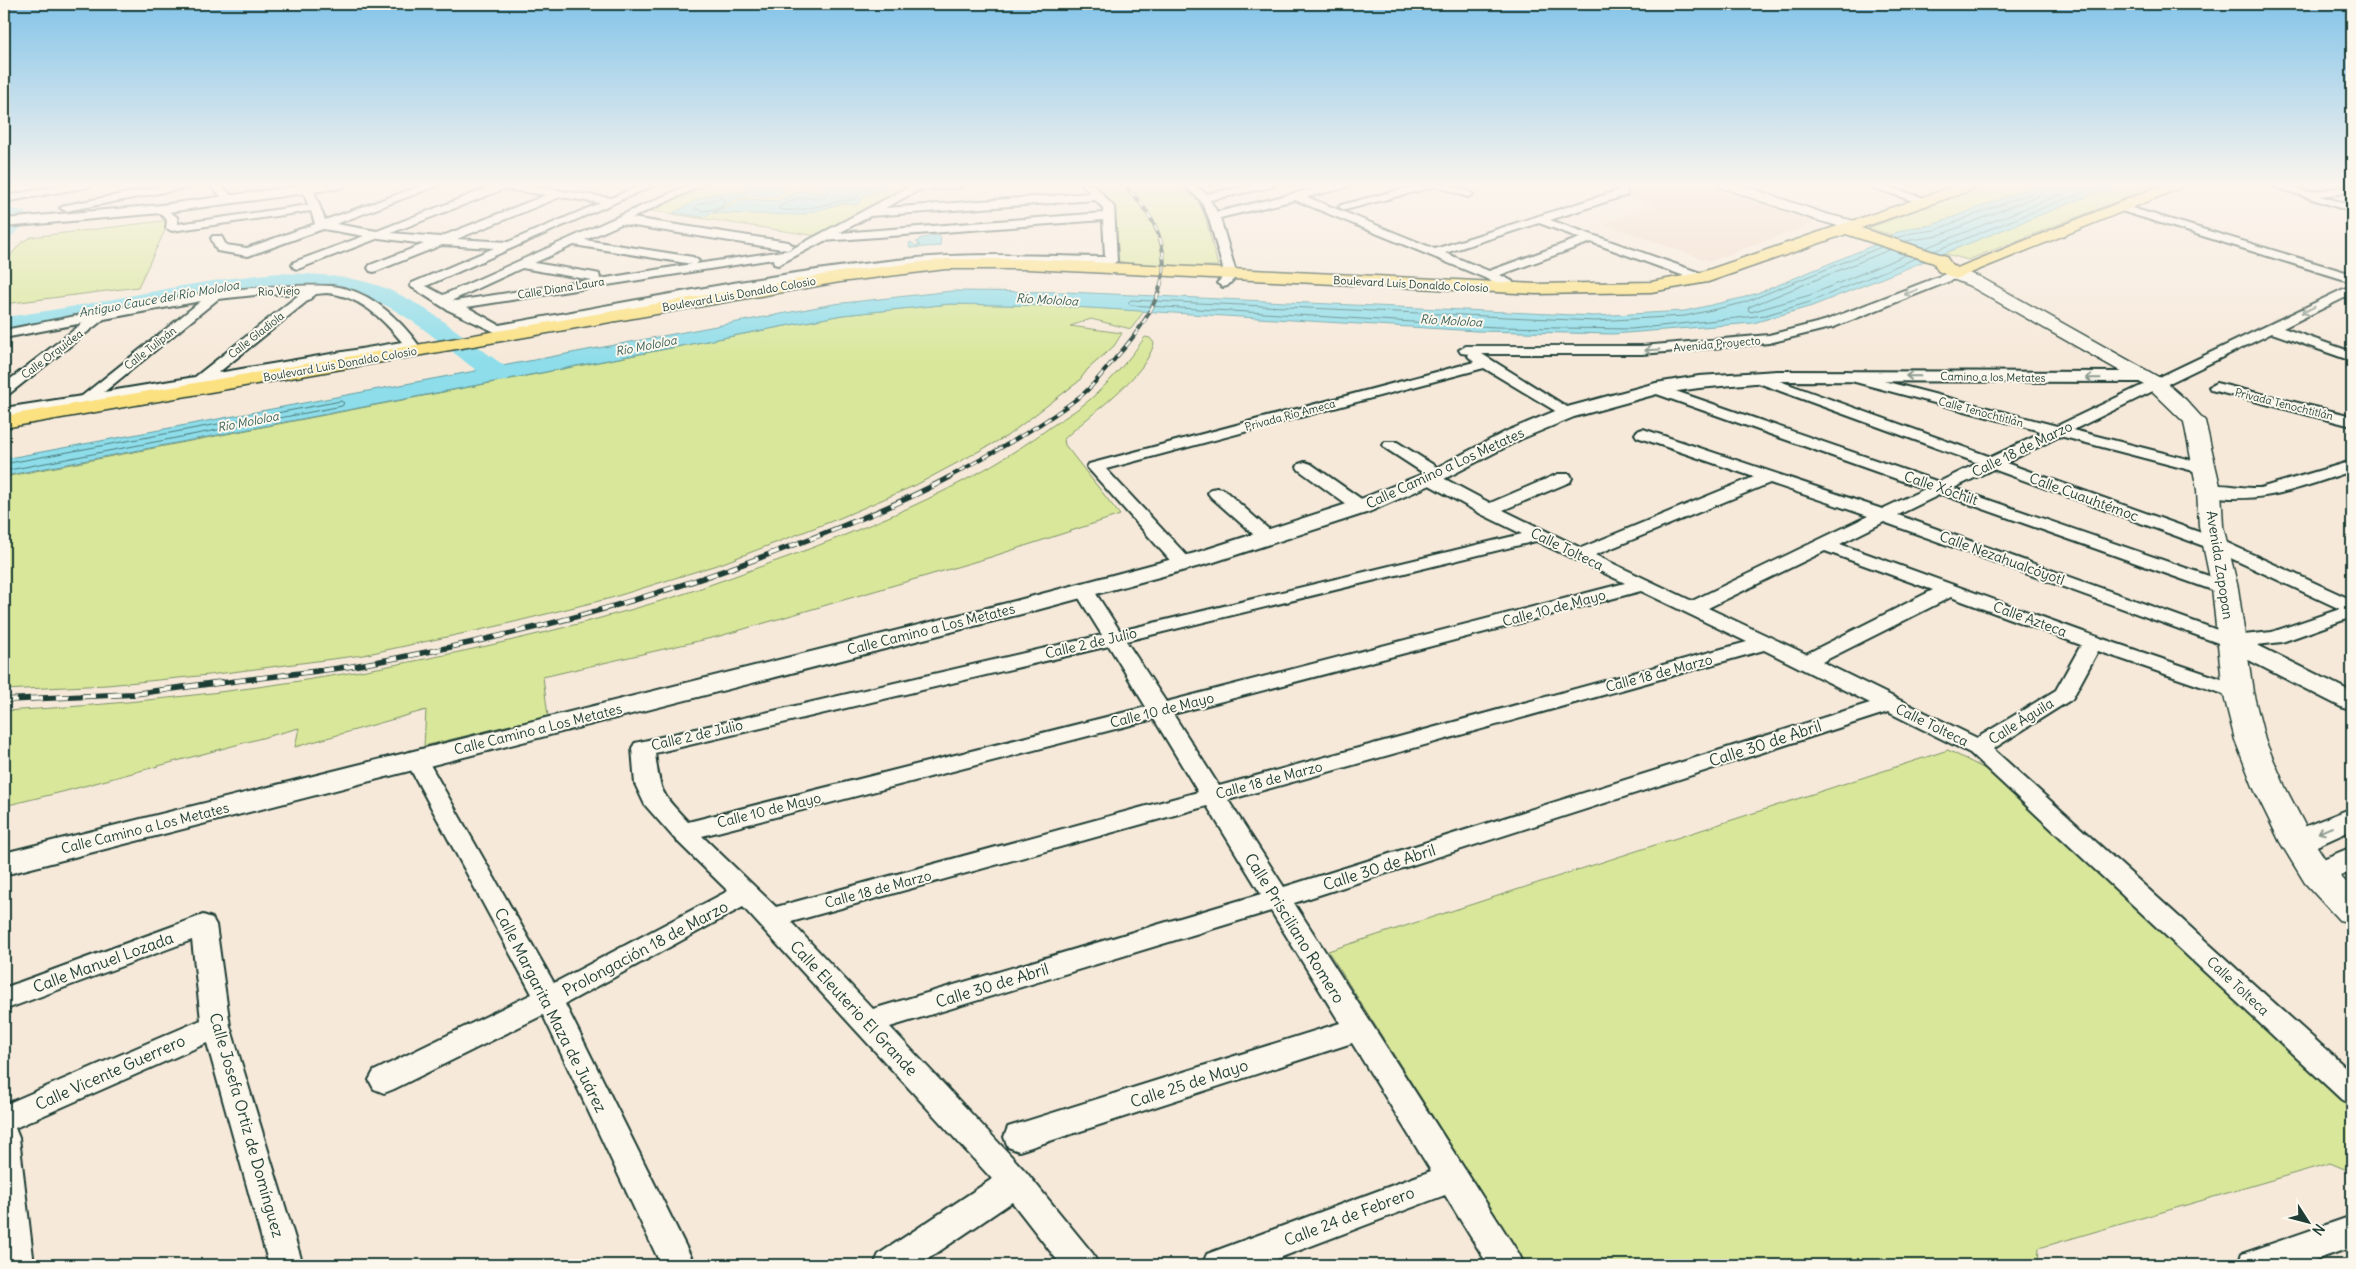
<svg xmlns="http://www.w3.org/2000/svg" width="2356" height="1269" viewBox="0 0 2356 1269" font-family="Delius,sans-serif">
  <style>
    .built { fill: #f0d8c5 }
    .green { fill: #d8e79a; stroke: #7c9267 }
    .water { fill: #8eddea; stroke: #629da1 }
    .lines { fill: none; stroke-linecap: round; stroke-linejoin: round }
    .shore { stroke: #4b7d7d; stroke-width: 1 }
    .river { fill: #8eddea; fill-rule: evenodd }
    .minor-casing { stroke: #1f3d34; stroke-width: 4 }
    .tertiary-casing { stroke: #1f3d34; stroke-width: 4 }
    .secondary-casing { stroke: #1f3d34; stroke-width: 3 }
    .primary-casing { stroke: #1f3d34; stroke-width: 3 }
    .minor { fill: #fbf7ec; fill-rule: evenodd }
    .tertiary { fill: #fbf7ec; fill-rule: evenodd }
    .secondary { fill: #fbf7ec; fill-rule: evenodd }
    .primary { fill: #fbe180; fill-rule: evenodd }
    .rail-far2-casing { stroke: #1f3d34; stroke-width: 4 }
    .rail-far1-casing { stroke: #1f3d34; stroke-width: 5.5 }
    .rail-casing { stroke: #1f3d34; stroke-width: 6 }
    .rail-far2 { stroke: #fbf7ec; stroke-width: 2.5; stroke-dasharray: 7; stroke-linecap: butt }
    .rail-far1 { stroke: #fbf7ec; stroke-width: 4; stroke-dasharray: 11; stroke-linecap: butt }
    .rail { stroke: #fbf7ec; stroke-width: 4.5; stroke-dasharray: 13; stroke-linecap: butt }
    .oneway { stroke: #8d9a90 }
    .labels { text-anchor: middle; stroke-width: 4; stroke-linejoin: round; paint-order: stroke }
    .far-street-label { font-size: 11px; fill: #1f3d34; stroke: #fbf7ec }
    .far-water-label { font-size: 12px; font-style: italic; fill: #355d58; stroke: #fbf7ec }
    .street-label { font-size: 14px; fill: #1f3d34; stroke: #fbf7ec }
    .near-street-label { font-size: 16px; fill: #1f3d34; stroke: #fbf7ec }
  </style>
  <rect width="100%" height="100%" fill="#f6e9da"/>
  <filter id="ink" filterUnits="userSpaceOnUse"><feTurbulence type="fractalNoise" baseFrequency=".02" numOctaves="2"/><feDisplacementMap in="SourceGraphic" scale="10" xChannelSelector="R" yChannelSelector="G"/><feConvolveMatrix kernelMatrix="1 2 1 2 8 2 1 2 1" color-interpolation-filters="sRGB"/></filter>
  <g filter="url(#ink)">
    <polygon class="built" points="1610,184 1706,184 1818,222 1710,261 1603,224 1655,206 1623,194 1631,191"/>
    <g class="green">
      <polygon points="705,184 914,184 817,236 646,210"/>
      <path d="M 1091,184 L 1180,184 L 1198,200 L 1205,216 L 1218,266 C 1184,266 1145,271 1113,259 L 1114,205 Z"/>
      <polygon points="1989,184 2040,184 1933,225 1911,228 1892,235 1868,228"/>
      <polygon points="2118,184 2161,184 1968,260 1943,253"/>
      <polygon points="170,220 138,287 4,304 4,263 22,242 31,237"/>
      <polygon points="950,304 1056,306 1144,311 1131,329 1091,319 1070,326 1122,333 1114,346 1088,369 1078,382 1007,436 916,485 840,518 723,563 611,598 498,626 363,655 209,675 107,685 4,690 4,477 842,315"/>
      <path d="M 1145,337 L 1150,338 L 1154,343 C 1146,377 1090,414 1064,439 L 1065,445 L 1120,515 L 991,557 L 720,636 L 543,677 L 548,716 L 424,746 L 426,710 L 295,747 L 299,728 L 62,792 L 4,806 L 4,711 C 230,699 454,663 671,598 C 712,585 753,569 793,555 C 884,521 974,483 1052,426 C 1067,416 1084,406 1097,393 C 1115,376 1131,357 1145,337 Z"/>
      <polygon points="1948,750 1987,770 2352,1101 2352,1172 2330,1163 2039,1248 2038,1265 1527,1265 1328,951"/>
    </g>
    <g class="water">
      <path d="M 747,184 L 789,184 L 771,186 L 785,190 L 778,197 L 751,196 L 737,198 L 704,217 L 673,213 C 689,205 702,195 720,193 C 733,192 742,195 755,189 L 746,187 Z"/>
      <polygon points="811,184 879,184 883,189 864,196 857,205 844,203 800,215 713,213 744,199 778,201 800,191 824,193 824,186"/>
      <polygon points="2040,184 2118,184 1812,306 1753,323 1613,334 1477,331 1056,306 950,304 842,315 4,476 4,459 834,304 952,291 1067,292 1595,316 1685,311 1742,298 1766,290 1874,245 1895,233 1911,228 1933,225"/>
      <polygon points="937,235 941,237 940,246 910,248 909,243 911,242 916,246 920,245 916,242 919,241 919,239"/>
    </g>
    <g class="lines">
      <g class="shore">
        <path d="M 829,184 L 829,193 L 825,197 L 798,198 L 780,206 L 779,209 C 805,215 828,200 854,200 L 861,191 L 874,188 L 876,184"/>
        <polygon points="722,198 724,201 721,208 704,211 694,209 698,204"/>
        <polyline points="1896,238 1912,233 1935,230 2036,191 2039,184"/>
        <polyline points="1906,241 1937,236 2040,195 2044,191 2045,184"/>
        <polyline points="1881,247 1743,303 1685,316 1595,321 1131,300 1128,303 1131,305 1496,327 1631,329 1766,315 1810,302 1916,258"/>
        <polyline points="1925,248 2087,184"/>
        <polyline points="1889,250 1749,307 1748,310 1751,312 1810,295 1906,255"/>
        <polyline points="1934,251 2104,184"/>
        <polyline points="4,464 341,401 344,403 342,406 4,471"/>
      </g>
      <g class="river">
        <polygon points="4,207 23,211 31,219 11,237 4,239 4,223 8,220 4,219"/>
        <path d="M 278,273 C 316,274 358,275 394,292 C 436,311 470,343 508,368 L 512,374 L 508,380 L 499,382 L 490,380 C 452,354 417,318 374,300 C 272,258 112,321 4,331 L 4,317 C 96,306 185,281 278,273 Z"/>
      </g>
      <g class="minor-casing">
        <g id="minor">
          <polygon points="70,184 93,184 88,187 4,202 4,196"/>
          <polygon points="174,184 195,184 190,187 66,211 60,208 66,205"/>
          <polygon points="209,184 220,184 236,200 235,202 227,202"/>
          <path d="M 301,184 L 311,184 L 325,220 L 427,184 L 442,184 L 336,224 L 377,231 L 490,187 L 485,184 L 513,184 L 611,198 L 643,184 L 657,184 L 426,286 L 443,295 L 691,184 L 705,184 L 632,218 L 788,242 L 794,246 L 788,250 L 621,224 L 585,240 L 693,257 L 699,261 L 696,264 L 790,250 L 914,184 L 966,184 L 961,187 L 919,190 L 885,208 L 1090,193 L 1082,184 L 1093,184 L 1114,207 L 1117,261 L 1111,265 L 989,262 L 899,267 L 814,278 L 497,333 L 446,309 L 410,286 L 412,283 L 494,248 L 442,245 L 374,272 L 370,271 L 368,268 L 370,265 L 424,244 L 379,238 L 298,269 L 294,268 L 292,265 L 294,262 L 364,236 L 323,229 L 248,256 L 217,251 L 211,238 L 213,236 L 221,236 L 226,245 L 247,248 L 315,224 L 311,211 L 172,231 L 166,228 L 167,220 L 155,209 L 161,206 L 177,217 L 178,224 L 308,205 ZM 504,189 L 546,195 L 440,237 L 391,233 ZM 560,197 L 600,203 L 508,242 L 457,239 ZM 1095,200 L 1103,208 L 1103,213 L 839,233 L 870,216 ZM 1103,220 L 1105,257 C 1036,256 966,252 897,260 C 764,274 631,302 499,325 L 467,307 L 773,259 L 774,264 L 778,265 L 824,241 ZM 574,245 L 692,264 L 600,279 L 599,274 L 595,273 L 534,263 ZM 522,268 L 592,280 L 455,301 L 453,300 Z"/>
          <path d="M 1183,184 L 1194,184 L 1206,194 L 1256,184 L 1276,184 L 1271,187 L 1210,200 L 1217,212 L 1334,184 L 1352,184 L 1351,186 L 1307,197 L 1435,249 L 1617,191 L 1622,188 L 1627,191 L 1627,195 L 1550,220 L 1706,275 L 1708,278 L 1706,281 L 1698,281 L 1591,242 L 1500,275 L 1512,281 L 1516,288 L 1510,292 L 1485,278 L 1295,200 L 1220,218 L 1237,276 L 1227,286 L 1223,287 L 1217,283 L 1225,275 L 1208,216 L 1200,200 ZM 1539,223 L 1580,238 L 1489,271 L 1445,253 Z"/>
          <polygon points="1421,184 1451,184 1473,194 1468,197 1437,186 1345,210 1339,207 1341,205"/>
          <polygon points="1863,184 1879,184 1930,200 1931,202 1930,204 1922,204"/>
          <polygon points="2266,184 2282,184 2307,192 2352,186 2352,192 2321,196 2352,206 2352,212"/>
          <polygon points="2122,205 2352,274 2352,282 2118,210 2118,206"/>
          <polygon points="1956,270 1960,271 1962,274 1960,277 1834,327 1769,343 1642,354 1482,354 1572,410 1575,413 1572,416 1567,418 1484,368 1106,469 1190,559 1192,563 1190,567 1176,567 1087,467 1089,464 1474,362 1468,356 1469,354 1461,353 1459,350 1466,346 1642,346 1769,335 1824,321"/>
          <path d="M 2352,285 L 2352,294 L 2283,328 L 2352,352 L 2352,361 L 2272,333 L 2073,430 L 2211,465 L 2213,469 L 2211,473 L 2205,474 L 2060,436 L 2006,463 L 2221,540 L 2352,600 L 2352,617 L 2282,642 L 2232,648 L 1884,522 L 1840,544 L 2100,638 L 2245,687 L 2249,692 L 2245,697 L 2238,699 L 2098,651 L 2072,699 L 1993,749 L 2352,1073 L 2352,1104 L 2342,1100 L 1970,753 L 1888,712 L 1294,903 L 1519,1254 L 1524,1265 L 1488,1265 L 1445,1195 L 1261,1265 L 1202,1265 L 1207,1254 L 1431,1171 L 1352,1043 L 1019,1151 L 1008,1147 L 1004,1137 L 1008,1127 L 1340,1023 L 1271,911 L 890,1027 L 1026,1172 L 1093,1254 L 1098,1265 L 1061,1265 L 1012,1202 L 919,1265 L 874,1265 L 879,1254 L 992,1179 L 743,907 L 565,1004 L 695,1265 L 661,1265 L 543,1015 L 394,1089 L 384,1093 L 374,1089 L 369,1080 L 374,1071 L 532,994 L 405,759 L 408,754 L 416,751 L 424,754 L 554,983 L 728,891 L 674,838 L 645,805 L 635,784 L 632,748 L 635,743 L 1102,635 L 1074,590 L 1077,586 L 1084,584 L 1091,586 L 1120,631 L 1522,534 L 1481,514 L 1424,482 L 1422,478 L 1425,474 L 1385,448 L 1383,445 L 1385,442 L 1397,442 L 1443,471 L 1445,475 L 1443,478 L 1490,503 L 1558,474 L 1570,474 L 1572,478 L 1570,482 L 1503,510 L 1581,548 L 1754,477 L 1637,437 L 1635,434 L 1637,431 L 1643,429 L 1882,509 L 1925,489 L 1651,392 L 1649,389 L 1651,386 L 1661,386 L 1939,482 L 1978,463 L 1750,380 L 1748,377 L 1750,374 L 1760,374 L 1991,457 L 2044,432 L 1840,378 L 1838,375 L 1845,371 L 2057,426 ZM 1993,469 L 2209,548 L 2340,609 L 2272,632 L 2234,636 L 1898,515 L 1941,494 L 2218,592 L 2225,594 L 2232,592 L 2235,588 L 2232,584 L 1954,488 ZM 1770,483 L 1868,516 L 1692,601 L 1595,555 ZM 1536,541 L 1625,583 L 1166,702 L 1126,641 ZM 1825,551 L 1933,590 L 1806,654 L 1708,608 ZM 1641,591 L 1747,642 L 1219,786 L 1173,714 ZM 1951,597 L 2081,645 L 2056,690 L 1977,738 L 1822,662 ZM 1109,646 L 1146,707 L 688,822 C 661,793 660,793 655,753 ZM 1764,650 L 1870,703 L 1284,887 L 1228,800 ZM 1154,719 L 1198,792 L 776,907 L 702,836 ZM 1207,806 L 1261,894 L 873,1009 L 791,922 Z"/>
          <path d="M 332,286 C 371,290 401,320 423,351 L 421,354 L 411,354 L 408,350 L 4,418 L 4,408 L 82,396 L 201,301 L 104,319 L 9,394 L 4,395 L 4,384 L 83,323 L 4,338 L 4,330 C 113,310 220,282 332,286 ZM 326,293 C 359,295 382,318 402,342 L 218,373 L 316,294 ZM 265,294 L 300,294 L 195,377 L 104,392 L 218,299 Z"/>
          <polygon points="2216,383 2352,416 2352,426 2211,390 2209,387"/>
          <path d="M 2352,461 L 2352,471 C 2301,487 2258,507 2203,494 L 2201,490 L 2203,486 C 2220,482 2242,489 2260,488 Z"/>
          <polygon points="1305,462 1311,464 1367,503 1370,507 1367,511 1355,511 1299,470 1297,467 1299,464"/>
          <polygon points="1217,488 1223,489 1274,534 1277,538 1274,542 1262,542 1211,497 1208,493 1211,489"/>
          <polygon points="203,915 212,918 216,925 230,1026 303,1265 269,1265 207,1043 15,1128 19,1138 34,1265 4,1265 4,1105 201,1020 192,940 4,1010 4,988"/>
          <polygon points="2352,1216 2352,1247 2301,1265 2237,1265 2242,1254"/>
        </g>
      </g>
      <g class="tertiary-casing">
        <g id="tertiary">
          <polygon points="312,184 348,184 341,188 161,213 4,227 4,219 161,205"/>
          <polygon points="1777,371 2141,372 2147,373 2150,377 2147,381 2141,382 1777,381 1699,388 1657,394 1574,417 1521,439 1444,479 1369,512 1211,563 1033,611 4,875 4,853 1015,601 1195,553 1353,502 1430,471 1507,431 1560,409 1656,383 1699,376"/>
          <polygon points="2232,634 2241,637 2352,692 2352,710 2343,708 2223,647 2219,642 2223,637"/>
          <polygon points="2352,808 2352,830 2308,850 2297,853 2286,850 2282,842 2286,834"/>
          <polygon points="2352,847 2352,871 2317,886 2306,882 2301,874 2306,866"/>
        </g>
      </g>
      <g class="secondary-casing">
        <g id="secondary">
          <polygon points="1718,184 1739,184 1826,214 1859,222 1861,225 1859,228 1853,230 1816,220 1720,187"/>
          <polygon points="1956,269 1980,277 2162,379 2186,400 2205,421 2221,490 2223,526 2238,588 2253,692 2265,740 2286,789 2311,837 2329,865 2352,888 2352,923 2339,920 2305,883 2280,842 2254,789 2235,740 2223,692 2212,588 2199,526 2197,490 2184,422 2148,387 1968,285 1950,278 1947,274 1950,270"/>
        </g>
      </g>
      <g class="primary-casing">
        <polygon id="primary" points="1961,184 1982,184 1980,187 1861,228 1946,256 1951,264 1957,268 2165,184 2185,184 2183,187 1956,279 1938,271 1934,263 1846,234 1708,282 1651,292 1536,294 1028,269 946,269 840,282 4,428 4,416 840,272 946,259 1028,259 1536,284 1651,282 1699,273"/>
      </g>
      <use href="#minor" class="minor"/>
      <use href="#tertiary" class="tertiary"/>
      <use href="#secondary" class="secondary"/>
      <use href="#primary" class="primary"/>
      <g class="rail-far2-casing">
        <path id="rail-far2" d="M 947,478 C 994,452 1041,427 1083,394 C 1094,385 1104,371 1113,361 C 1168,301 1188,246 1123,184"/>
      </g>
      <g class="rail-far1-casing">
        <path id="rail-far1" d="M 213,684 C 261,677 310,673 359,665 C 501,640 648,601 783,549 C 840,528 896,506 950,477"/>
      </g>
      <g class="rail-casing">
        <polyline id="rail" points="4,700 133,694 222,682"/>
      </g>
      <use href="#rail-far2" class="rail-far2"/>
      <use href="#rail-far1" class="rail-far1"/>
      <use href="#rail" class="rail"/>
    </g>
    <defs><path id="oneway-shaft" d="M-6 0H5M1.5-3L5.5 0L1.5 3" fill="none" stroke-width="1.6" stroke-linecap="round" stroke-linejoin="round" transform="scale(1.25)"/></defs>
    <g class="oneway">
      <use href="#oneway-shaft" transform="translate(1911 292) rotate(159)"/>
      <use href="#oneway-shaft" transform="translate(2308 310) rotate(154)"/>
      <use href="#oneway-shaft" transform="translate(1652 350) rotate(177)"/>
      <use href="#oneway-shaft" transform="translate(1913 376) rotate(-179)"/>
      <use href="#oneway-shaft" transform="translate(2093 378) rotate(-179)"/>
      <use href="#oneway-shaft" transform="translate(2325 830) rotate(157)"/>
    </g>
  </g>
  <linearGradient id="sky" x2="0" y2="1"><stop stop-color="#84c4e9"/><stop offset="0.51" stop-color="#fbf5ee"/><stop offset="1" stop-color="#fbf5ee" stop-opacity="0"/></linearGradient>
  <rect width="2356" height="362" fill="url(#sky)"/>
  <g class="labels">
    <g class="far-street-label">
      <text transform="translate(1411 284) rotate(3)" y="4">Boulevard Luis Donaldo Colosio</text>
      <text transform="translate(561 288) rotate(-9)" y="4">Calle Diana Laura</text>
      <text transform="translate(279 291) rotate(-2)" y="4">Rio Viejo</text>
      <text transform="translate(739 294) rotate(-10)" y="4">Boulevard Luis Donaldo Colosio</text>
      <text transform="translate(256 335) rotate(-38)" y="4">Calle Gladiola</text>
      <text transform="translate(1717 344) rotate(-5)" y="4">Avenida Proyecto</text>
      <text transform="translate(150 348) rotate(-38)" y="4">Calle Tulipán</text>
      <text transform="translate(52 354) rotate(-37)" y="4">Calle Orquídea</text>
      <text transform="translate(340 364) rotate(-10)" y="4">Boulevard Luis Donaldo Colosio</text>
      <text transform="translate(1993 377) rotate(1)" y="4">Camino a los Metates</text>
      <text transform="translate(2284 404) rotate(14)" y="4">Privada Tenochtitlán</text>
      <text transform="translate(1981 412) rotate(15)" y="4">Calle Tenochtitlán</text>
      <text transform="translate(1290 415) rotate(-15)" y="4">Privada Río Ameca</text>
    </g>
    <g class="far-water-label">
      <text transform="translate(159 299) rotate(-10)" y="4">Antiguo Cauce del Río Mololoa</text>
      <text transform="translate(1047 300) rotate(3)" y="4">Río Mololoa</text>
      <text transform="translate(1451 321) rotate(3)" y="4">Río Mololoa</text>
      <text transform="translate(646 346) rotate(-11)" y="4">Río Mololoa</text>
      <text transform="translate(248 422) rotate(-11)" y="4">Río Mololoa</text>
    </g>
    <g class="street-label">
      <text transform="translate(2022 449) rotate(-26)" y="5">Calle 18 de Marzo</text>
      <text transform="translate(1445 468) rotate(-25)" y="5">Calle Camino a Los Metates</text>
      <text transform="translate(1941 488) rotate(19)" y="5">Calle Xóchilt</text>
      <text transform="translate(2084 497) rotate(20)" y="5">Calle Cuauhtémoc</text>
      <text transform="translate(1567 549) rotate(26)" y="5">Calle Tolteca</text>
      <text transform="translate(2002 558) rotate(20)" y="5">Calle Nezahualcóyotl</text>
      <text transform="translate(2220 565) rotate(81)" y="5">Avenida Zapopan</text>
      <text transform="translate(1554 608) rotate(-15)" y="5">Calle 10 de Mayo</text>
      <text transform="translate(2030 619) rotate(20)" y="5">Calle Azteca</text>
      <text transform="translate(931 629) rotate(-14)" y="5">Calle Camino a Los Metates</text>
      <text transform="translate(1091 643) rotate(-13)" y="5">Calle 2 de Julio</text>
      <text transform="translate(1659 673) rotate(-15)" y="5">Calle 18 de Marzo</text>
      <text transform="translate(1162 710) rotate(-14)" y="5">Calle 10 de Mayo</text>
      <text transform="translate(2021 721) rotate(-32)" y="5">Calle Águila</text>
      <text transform="translate(1932 725) rotate(26)" y="5">Calle Tolteca</text>
      <text transform="translate(538 729) rotate(-14)" y="5">Calle Camino a Los Metates</text>
      <text transform="translate(697 735) rotate(-13)" y="5">Calle 2 de Julio</text>
      <text transform="translate(1269 780) rotate(-15)" y="5">Calle 18 de Marzo</text>
      <text transform="translate(769 810) rotate(-14)" y="5">Calle 10 de Mayo</text>
      <text transform="translate(145 828) rotate(-14)" y="5">Calle Camino a Los Metates</text>
      <text transform="translate(878 889) rotate(-15)" y="5">Calle 18 de Marzo</text>
      <text transform="translate(2238 986) rotate(43)" y="5">Calle Tolteca</text>
    </g>
    <g class="near-street-label">
      <text transform="translate(1765 743) rotate(-18)" y="6">Calle 30 de Abril</text>
      <text transform="translate(1379 867) rotate(-18)" y="6">Calle 30 de Abril</text>
      <text transform="translate(1295 928) rotate(58)" y="6">Calle Prisciliano Romero</text>
      <text transform="translate(645 948) rotate(-28)" y="6">Prolongación 18 de Marzo</text>
      <text transform="translate(103 962) rotate(-20)" y="6">Calle Manuel Lozada</text>
      <text transform="translate(992 985) rotate(-17)" y="6">Calle 30 de Abril</text>
      <text transform="translate(854 1008) rotate(47)" y="6">Calle Eleuterio El Grande</text>
      <text transform="translate(551 1010) rotate(63)" y="6">Calle Margarita Maza de Juárez</text>
      <text transform="translate(110 1072) rotate(-24)" y="6">Calle Vicente Guerrero</text>
      <text transform="translate(1189 1083) rotate(-18)" y="6">Calle 25 de Mayo</text>
      <text transform="translate(247 1125) rotate(74)" y="6">Calle Josefa Ortiz de Domínguez</text>
      <text transform="translate(1349 1216) rotate(-21)" y="6">Calle 24 de Febrero</text>
    </g>
  </g>
  <rect width="2356" height="1269" fill="none" stroke="#fbf7ec" stroke-width="20"/>
  <rect x="10" y="10" width="2336" height="1249" fill="none" stroke="#1f3d34" stroke-width="2" filter="url(#ink)"/>
  <g transform="translate(2308 1222) rotate(126)" stroke="#fbf7ec" stroke-width="4" paint-order="stroke">
  <path d="M0-4L9 19L0 12L-9 19Z" fill="#1f3d34"/>
  <text y="-8" font-size="14" font-weight="bold" text-anchor="middle" fill="#1f3d34">N</text>
  </g>
</svg>
